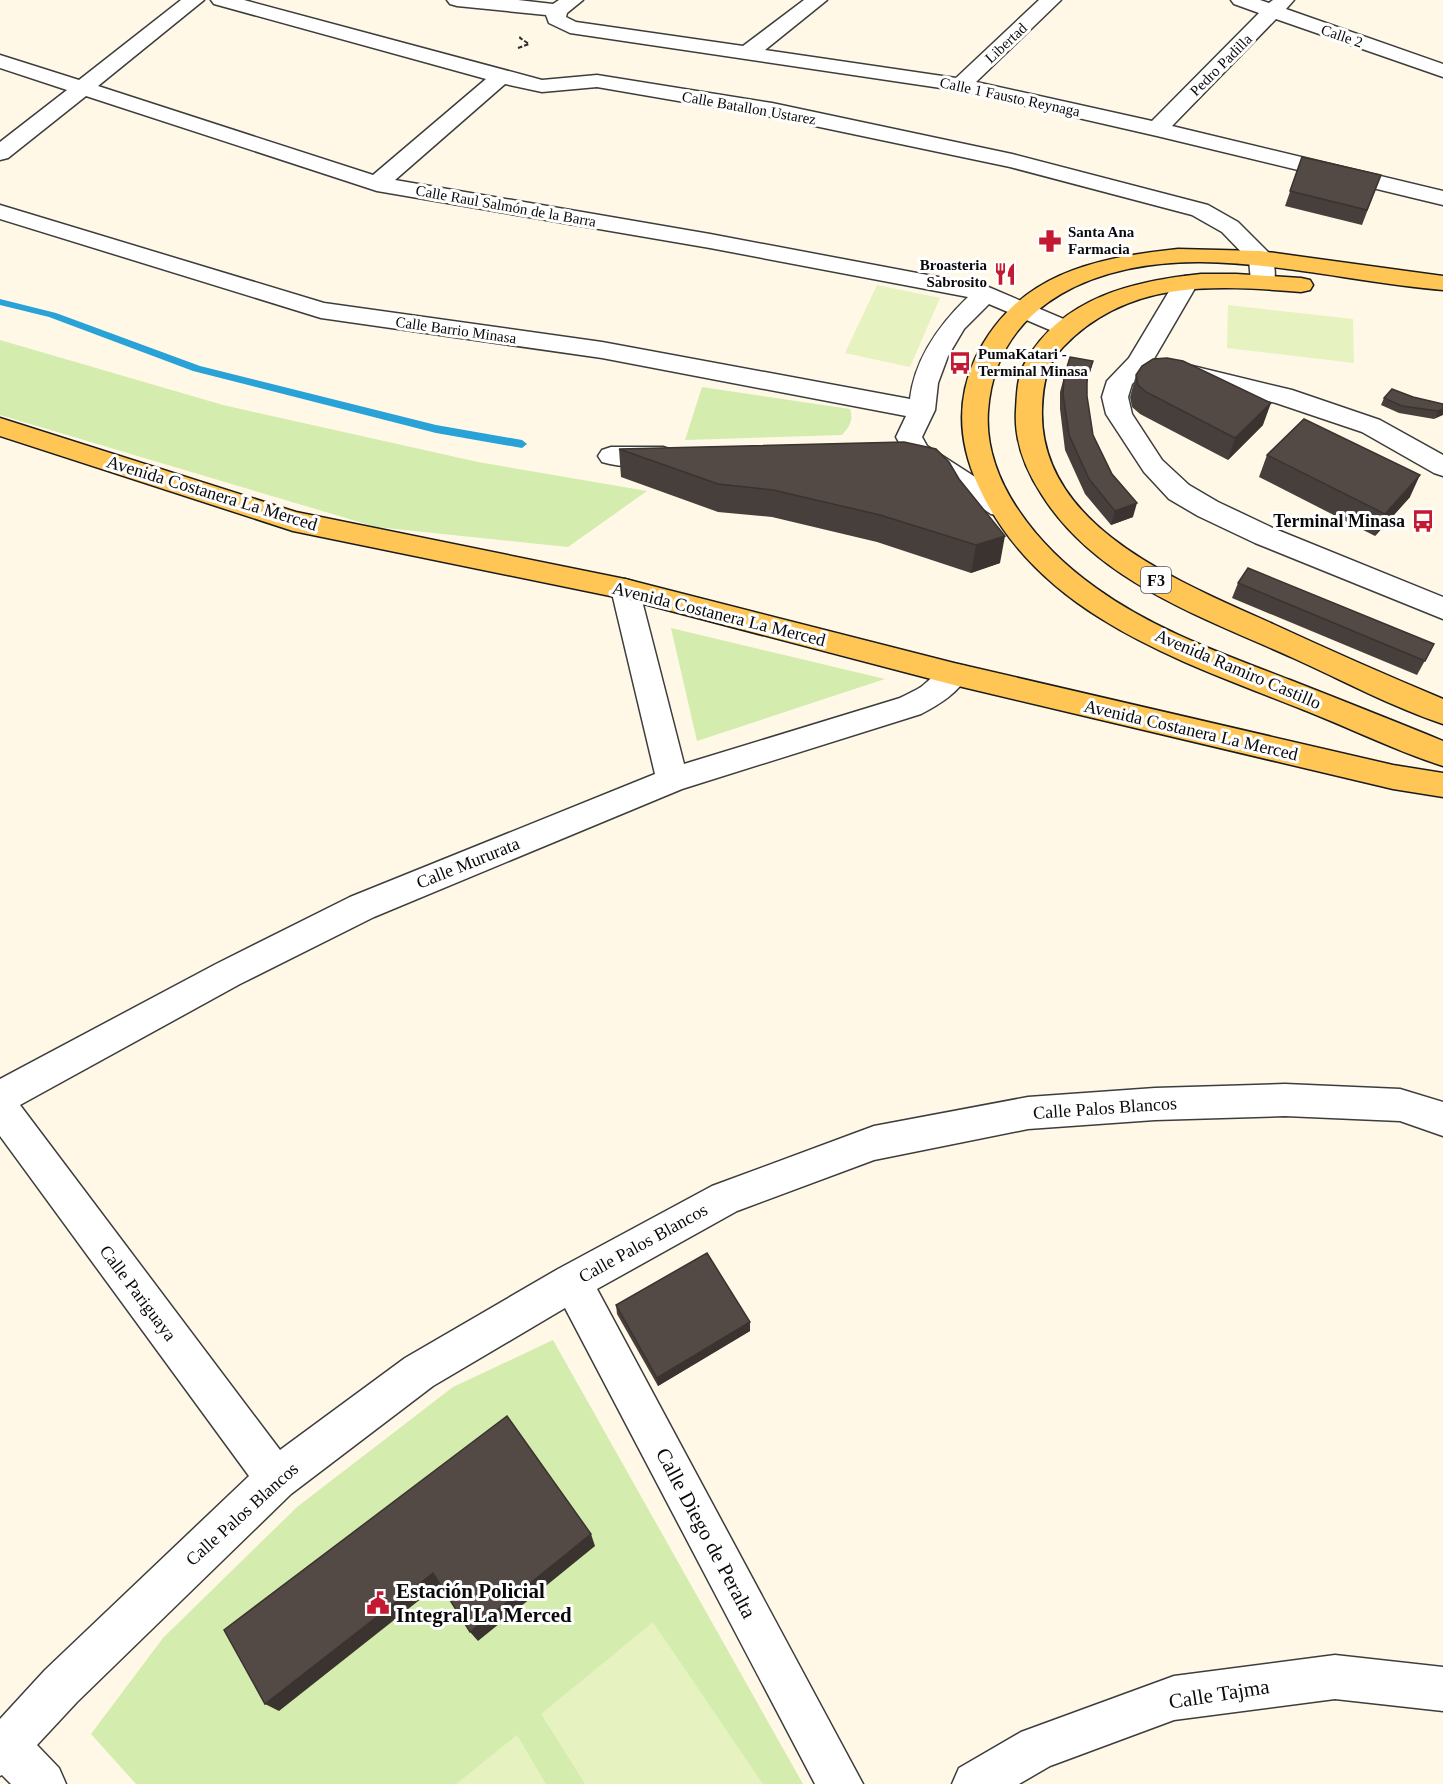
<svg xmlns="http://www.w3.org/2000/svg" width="1443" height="1784" viewBox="0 0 1443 1784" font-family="'Times New Roman',serif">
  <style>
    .green { fill: #d4ecae }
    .pitch { fill: #e6f2c0 }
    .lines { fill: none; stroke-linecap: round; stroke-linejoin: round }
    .stream { fill: #28a2d7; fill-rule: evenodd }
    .minor-casing { stroke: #3d3d3d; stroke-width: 3 }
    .major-casing { stroke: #1b1b1b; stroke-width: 3 }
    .path { stroke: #2c2c2c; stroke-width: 2; stroke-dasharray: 4.5 2; stroke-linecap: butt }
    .minor { fill: #fff; fill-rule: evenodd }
    .major { fill: #ffc656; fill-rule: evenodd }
    .wall { fill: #473f3b }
    .shaded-wall { fill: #3a3330 }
    .building { fill: #534945; stroke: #3a3330; stroke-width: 1.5 }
    .labels { text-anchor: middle; stroke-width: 6; stroke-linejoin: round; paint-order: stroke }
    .far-street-label { font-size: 15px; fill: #0a0a0a; stroke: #fff }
    .far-poi-label { font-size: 15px; font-weight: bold; fill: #0a0a0a; stroke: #fff; text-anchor: start }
    .shield { fill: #fff; stroke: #545454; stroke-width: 1.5 }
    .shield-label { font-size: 16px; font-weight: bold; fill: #0a0a0a }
    .street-label { font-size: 18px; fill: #0a0a0a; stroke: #fff }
    .poi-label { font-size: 18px; font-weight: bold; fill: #0a0a0a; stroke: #fff; text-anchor: end }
    .near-street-label { font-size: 21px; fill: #0a0a0a; stroke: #fff }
    .near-poi-label { font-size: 21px; font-weight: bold; fill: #0a0a0a; stroke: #fff; text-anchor: start }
  </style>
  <rect width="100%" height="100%" fill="#fff8e6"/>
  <g class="green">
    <polygon points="0,340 223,405 478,462 647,491 568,547 376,527 0,415"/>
    <path d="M 702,387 L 850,409 C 854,420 849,427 842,435 L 685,440 Z"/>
    <polygon points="671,628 885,679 697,741"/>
    <polygon points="553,1340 803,1784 136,1784 91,1734 163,1638 297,1507 453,1387"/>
  </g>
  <g class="pitch">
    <polygon points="877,285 940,298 910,367 845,353"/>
    <polygon points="1228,305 1353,319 1354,363 1227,348"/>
    <polygon points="653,1622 763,1784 585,1784 541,1714"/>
    <polygon points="517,1735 546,1784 456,1784"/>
  </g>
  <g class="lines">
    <polygon class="stream" points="0,299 56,313 200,366 436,425 522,440 527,444 522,448 436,433 193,371 49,317 0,305"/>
    <g class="minor-casing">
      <g id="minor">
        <path d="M 181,0 L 204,0 L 98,86 L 373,175 L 486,79 L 214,4 L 211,0 L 244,0 L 542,80 L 597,75 L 772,103 L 1012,154 L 1208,205 L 1238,222 L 1269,253 C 1275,261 1277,278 1272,286 L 1263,288 L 1254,286 L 1251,281 L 1249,260 L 1222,232 L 1192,215 L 1010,167 L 772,117 L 597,87 L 542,92 L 505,84 L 395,180 L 710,234 L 986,286 L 1073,323 L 1076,328 L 1073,333 L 1064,336 L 989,304 L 964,329 L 948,356 L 938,383 L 935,410 L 922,437 L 927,446 L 1011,500 L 1015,507 L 1011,514 L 1001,516 L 991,514 L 908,458 L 896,437 L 906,416 L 602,358 L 321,318 L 0,219 L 0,205 L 324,303 L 602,342 L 910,399 C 915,358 939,325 968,297 L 710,248 L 377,191 L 86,96 L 8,158 L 0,160 L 0,142 L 67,90 L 0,68 L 0,55 L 79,80 Z"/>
        <polygon points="447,0 518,0 553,4 559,0 583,0 567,13 566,17 576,22 743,46 804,0 827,0 765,50 956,78 1039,0 1061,0 976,82 1152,121 1259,13 1234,4 1231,0 1260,0 1269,3 1273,0 1294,0 1286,9 1443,64 1443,77 1276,19 1172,126 1443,191 1443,205 1157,136 961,91 570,33 549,23 546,15 457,6 450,4"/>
        <polygon points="1186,276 1195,278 1198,283 1148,369 1132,384 1128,397 1132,414 1162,460 1189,485 1218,502 1275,529 1443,597 1443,619 1255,543 1198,516 1169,499 1144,472 1106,414 1102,397 1107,381 1129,358 1177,278"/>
        <polygon points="1176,362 1292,390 1380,420 1443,455 1443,476 1434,473 1362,432 1276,403 1167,376 1163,370 1167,364"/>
        <path d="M 611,447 L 663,447 L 672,450 L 676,456 L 672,462 C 652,468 622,468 602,462 L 598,456 L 602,450 Z"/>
        <path d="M 625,579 L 635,582 L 639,589 L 684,764 L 900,698 C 907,694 915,691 921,687 C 938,675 940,659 965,666 L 969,674 C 958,693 940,704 921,714 L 682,789 L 374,917 L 240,984 L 20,1105 L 280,1450 L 405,1358 L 558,1269 L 712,1186 L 874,1126 L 1028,1097 L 1155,1088 L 1285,1084 L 1400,1089 L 1443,1102 L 1443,1136 L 1400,1121 L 1285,1116 L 1155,1120 L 1028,1129 L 874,1160 L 737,1211 L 597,1289 L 863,1784 L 815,1784 L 565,1308 L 433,1386 L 291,1494 L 77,1702 L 37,1745 L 59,1768 L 66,1784 L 11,1784 L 2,1775 L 0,1776 L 0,1719 L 45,1670 L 249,1476 L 0,1136 L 0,1079 L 216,964 L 350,897 L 655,774 L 611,589 L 615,582 Z"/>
        <polygon points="1335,1655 1443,1667 1443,1711 1335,1699 1174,1720 1050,1766 1019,1784 952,1784 959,1768 1021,1732 1174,1676"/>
      </g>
    </g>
    <g class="major-casing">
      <g id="major">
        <path d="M 1178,249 L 1260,251 L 1443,276 L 1443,290 C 1362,283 1282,263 1201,262 C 1103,261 996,299 988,411 C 983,483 1041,549 1096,588 C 1154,630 1223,654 1290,680 C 1341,700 1392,720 1443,741 L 1443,766 C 1396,751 1350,728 1304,710 C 1181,661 1037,616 978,485 C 959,444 956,401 975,359 C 1015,275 1092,258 1178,249 Z"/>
        <path d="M 1201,274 L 1236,274 L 1301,278 L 1310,280 L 1313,285 L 1310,290 L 1301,292 C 1214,285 1128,279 1063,347 C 1046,365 1043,384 1042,409 C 1038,528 1183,583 1273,624 C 1329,650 1386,675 1443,699 L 1443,724 C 1392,707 1342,680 1293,658 C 1203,617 1097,582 1042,495 C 1025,469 1014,441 1016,410 C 1017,393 1017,376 1026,361 C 1063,297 1134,281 1201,274 Z"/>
        <polygon points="0,418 296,512 625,579 954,663 1393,765 1443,773 1443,797 1393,789 954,685 625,599 293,531 0,436"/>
      </g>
    </g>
    <polyline class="path" points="518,48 529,44 520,38 521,35"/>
    <use href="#minor" class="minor"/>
    <use href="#major" class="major"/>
  </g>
  <g class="wall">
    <polygon points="1302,157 1381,175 1362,225 1285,206"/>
    <polygon points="1093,361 1087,383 1087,396 1093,435 1133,517 1111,525 1085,494 1065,450 1060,409 1060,392 1064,377"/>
    <polygon points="1136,375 1263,425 1228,460 1140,414 1132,407 1130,397"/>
    <polygon points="1413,397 1443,404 1434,419 1399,413 1381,405 1384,398"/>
    <polygon points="904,442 1000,563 971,573 877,542 772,517 718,512 621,477 619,449"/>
    <polygon points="1267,455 1410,497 1375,536 1259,477"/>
    <polygon points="1238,583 1434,644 1417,675 1232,598"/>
    <polygon points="616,1305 750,1322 750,1331 658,1386 617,1314"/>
  </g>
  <g class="shaded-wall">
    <polygon points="1093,361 1089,376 1083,393 1087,378"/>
    <polygon points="1271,403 1263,425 1228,460 1235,438"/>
    <polygon points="1443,409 1443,415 1434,419 1438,411"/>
    <polygon points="1420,475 1410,497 1375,536 1385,514"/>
    <polygon points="1137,503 1133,517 1111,525 1115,511"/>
    <polygon points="1005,536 1000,563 971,573 976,545"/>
    <polygon points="750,1322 750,1331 658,1386 657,1378"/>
    <polygon points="591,1534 595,1546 478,1641 470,1632"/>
    <polygon points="433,1573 441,1583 279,1711 265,1704"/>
  </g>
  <g class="building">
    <polygon points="1302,157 1381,175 1367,210 1290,191"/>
    <polygon points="1070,357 1093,361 1087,378 1087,396 1093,435 1112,474 1137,503 1115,511 1089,479 1069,435 1063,394 1064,377"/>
    <polygon points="1167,358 1183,361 1271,403 1235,438 1146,392 1138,385 1136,375 1142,366 1153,359"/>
    <polygon points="1392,389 1413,397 1443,404 1443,409 1438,411 1402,406 1384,398"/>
    <polygon points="1304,419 1420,475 1385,514 1267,455"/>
    <polygon points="904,442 936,449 949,462 959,479 1005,536 976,545 880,515 773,490 718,484 619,449"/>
    <polygon points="1248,568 1434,644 1425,661 1238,583"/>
    <polygon points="707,1253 750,1322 657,1378 616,1305"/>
    <polygon points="507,1416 591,1534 470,1632 433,1573 265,1704 224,1630"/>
  </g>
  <defs>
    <g id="pharmacy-bare" transform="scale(1.8)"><path d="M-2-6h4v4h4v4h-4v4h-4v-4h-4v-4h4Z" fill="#c31931" stroke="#fff" stroke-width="2.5" paint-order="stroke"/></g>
    <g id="restaurant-bare" transform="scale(1.8)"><path d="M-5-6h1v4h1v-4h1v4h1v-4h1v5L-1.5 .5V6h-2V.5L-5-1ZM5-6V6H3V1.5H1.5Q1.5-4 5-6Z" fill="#c31931" stroke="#fff" stroke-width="2.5" paint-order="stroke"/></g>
    <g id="bus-bare" transform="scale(1.8)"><path d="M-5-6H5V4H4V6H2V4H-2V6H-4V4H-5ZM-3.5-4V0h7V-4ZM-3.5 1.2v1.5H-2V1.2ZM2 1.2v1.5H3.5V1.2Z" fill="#c31931" stroke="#fff" stroke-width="2.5" paint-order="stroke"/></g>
    <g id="civic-bare" transform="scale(1.8)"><path d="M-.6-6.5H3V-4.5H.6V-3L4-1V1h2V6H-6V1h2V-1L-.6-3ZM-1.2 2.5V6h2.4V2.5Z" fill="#c31931" stroke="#fff" stroke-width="2.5" paint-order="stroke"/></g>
  </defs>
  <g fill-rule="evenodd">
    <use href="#pharmacy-bare" x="1050" y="241"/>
    <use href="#restaurant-bare" x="1005" y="274"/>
    <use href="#bus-bare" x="960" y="363"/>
    <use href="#bus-bare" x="1423" y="521"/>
    <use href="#civic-bare" x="378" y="1603"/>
  </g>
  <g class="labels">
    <g class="far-street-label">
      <text transform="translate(1342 36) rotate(19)" y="5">Calle 2</text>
      <text transform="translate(1006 43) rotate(-43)" y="5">Libertad</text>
      <text transform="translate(1221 65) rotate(-45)" y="5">Pedro Padilla</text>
      <text transform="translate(1010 97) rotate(12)" y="5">Calle 1 Fausto Reynaga</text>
      <text transform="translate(749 108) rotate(10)" y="5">Calle Batallon Ustarez</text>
      <text transform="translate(506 206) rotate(10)" y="5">Calle Raul Salmón de la Barra</text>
      <text transform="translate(456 330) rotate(8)" y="5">Calle Barrio Minasa</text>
    </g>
    <g class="far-poi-label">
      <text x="1068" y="237">Santa Ana<tspan x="1068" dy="17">Farmacia</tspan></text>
      <text x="987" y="270" text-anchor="end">Broasteria<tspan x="987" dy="17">Sabrosito</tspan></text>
      <text x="978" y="359">PumaKatari -<tspan x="978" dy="17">Terminal Minasa</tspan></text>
    </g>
    <rect class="shield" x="1141" y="567" width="30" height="26" rx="4.5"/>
    <g class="shield-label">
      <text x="1156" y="586">F3</text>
    </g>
    <g class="street-label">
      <text transform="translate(212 493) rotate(17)" y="6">Avenida Costanera La Merced</text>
      <text transform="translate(719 614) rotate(14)" y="6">Avenida Costanera La Merced</text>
      <text transform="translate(1238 669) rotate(23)" y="6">Avenida Ramiro Castillo</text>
      <text transform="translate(1191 730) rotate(13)" y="6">Avenida Costanera La Merced</text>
      <text transform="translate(468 863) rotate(-22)" y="6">Calle Mururata</text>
      <text transform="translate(1105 1108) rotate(-4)" y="6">Calle Palos Blancos</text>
      <text transform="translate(643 1243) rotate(-29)" y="6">Calle Palos Blancos</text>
      <text transform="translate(138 1293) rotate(53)" y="6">Calle Pariguaya</text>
      <text transform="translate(242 1514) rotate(-42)" y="6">Calle Palos Blancos</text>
    </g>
    <g class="poi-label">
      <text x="1405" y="527">Terminal Minasa</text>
    </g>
    <g class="near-street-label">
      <text transform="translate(706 1533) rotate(62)" y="7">Calle Diego de Peralta</text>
      <text transform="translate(1219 1694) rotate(-9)" y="7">Calle Tajma</text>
    </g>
    <g class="near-poi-label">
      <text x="396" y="1598">Estación Policial<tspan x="396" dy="24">Integral La Merced</tspan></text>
    </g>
  </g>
</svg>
